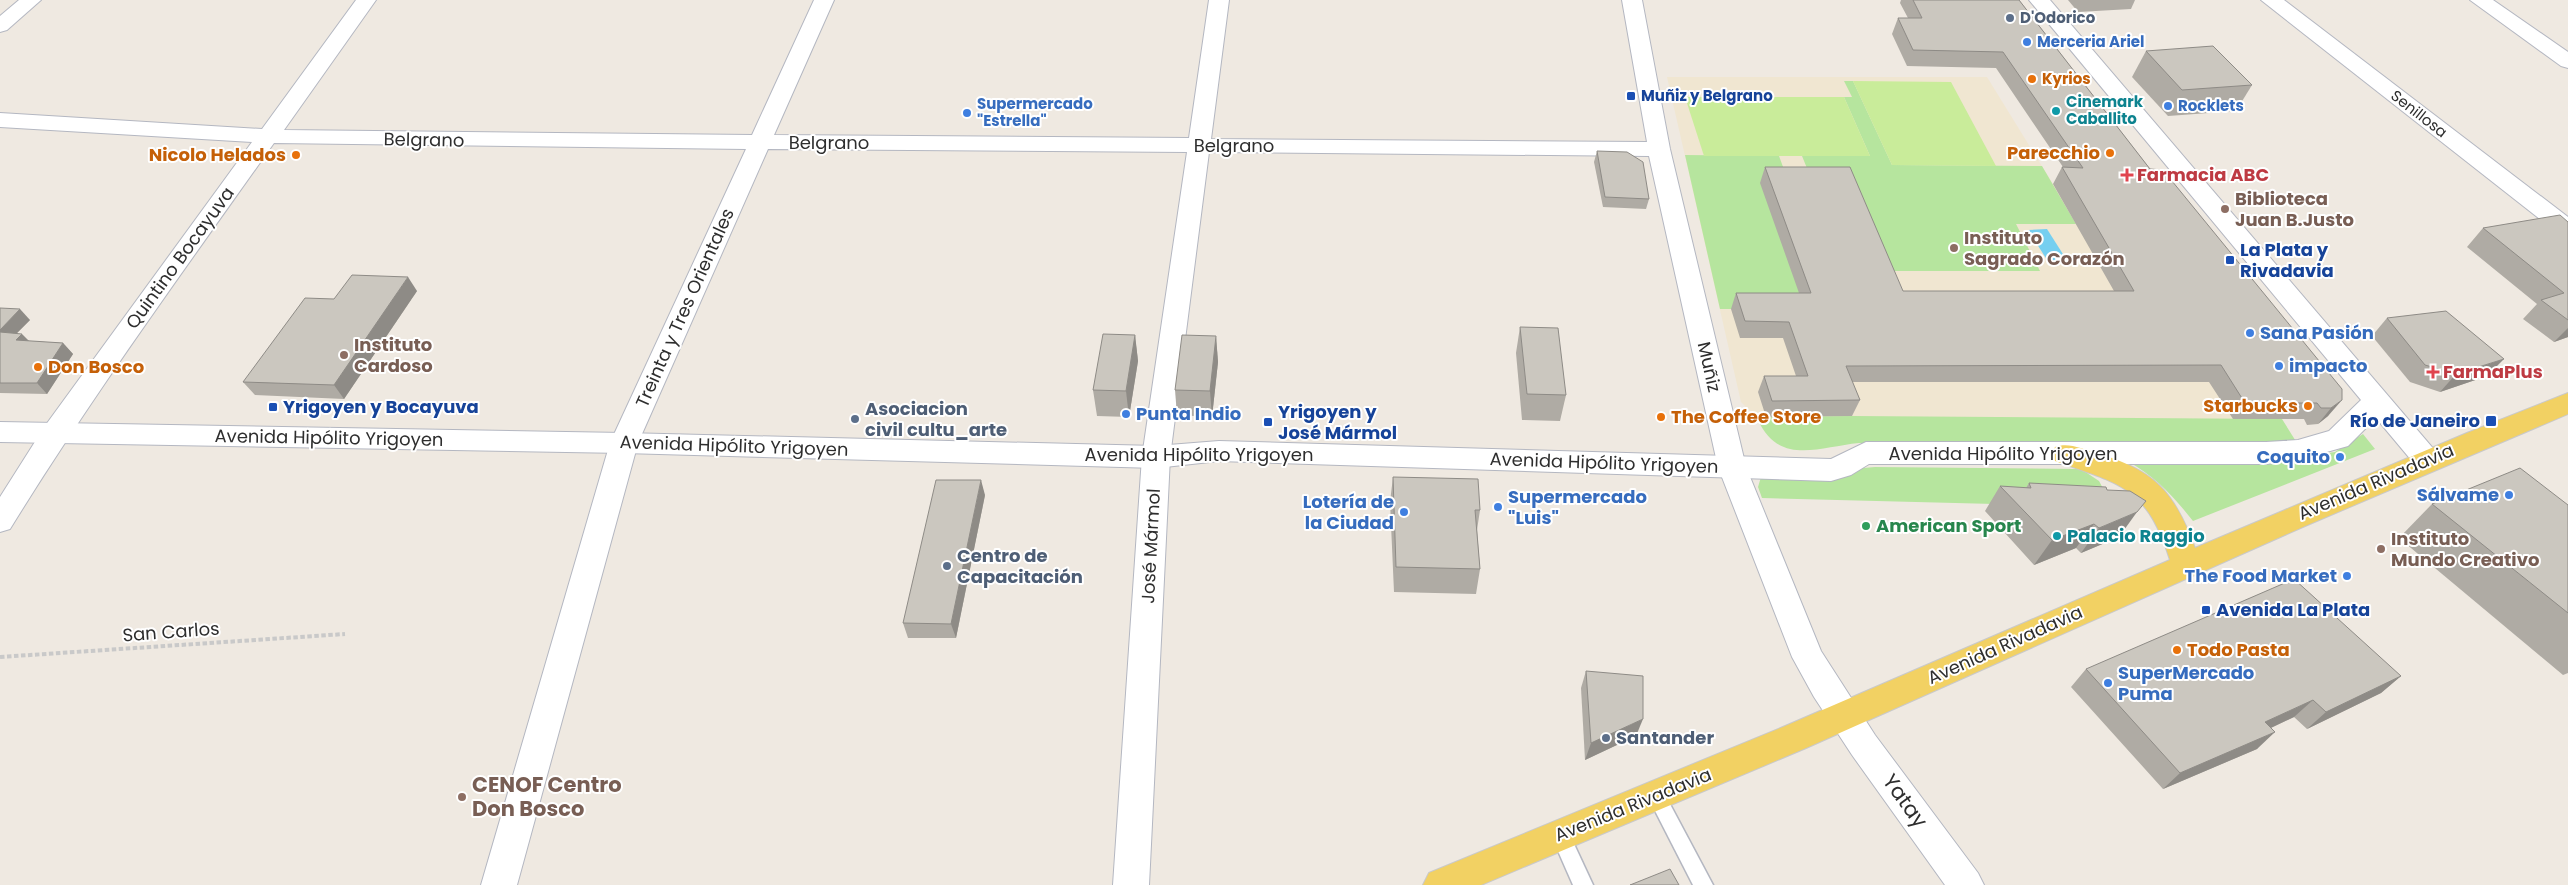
<svg xmlns="http://www.w3.org/2000/svg" width="2568" height="885" viewBox="0 0 2568 885" font-family="Poppins,sans-serif">
  <style>
    .education { fill: #f0e6d1 }
    .green { fill: #b6e59e }
    .pitch { fill: #c9ec9a }
    .water { fill: #75cff0 }
    .lines { fill: none; stroke-linecap: round; stroke-linejoin: round }
    .lane-casing { stroke: #b4b7c1; stroke-width: 3 }
    .street-casing { stroke: #b4b7c1; stroke-width: 2 }
    .secondary-casing { stroke: #b4b7c1; stroke-width: 2 }
    .primary-casing { stroke: #c9c9c9; stroke-width: 2 }
    .path { stroke: #c9c9c9; stroke-width: 4; stroke-dasharray: 4.5 2.5; stroke-linecap: butt }
    .lane { fill: #fff; fill-rule: evenodd }
    .street { fill: #fff; fill-rule: evenodd }
    .secondary { fill: #fff; fill-rule: evenodd }
    .primary { fill: #f2d163; fill-rule: evenodd }
    .wall { fill: #afaba4 }
    .shaded-wall { fill: #8e8b86 }
    .building { fill: #cbc7bf; stroke: #8e8b86 }
    .service-dot { fill: #5c6f8a; stroke: #fff; stroke-width: 2 }
    .shop-dot { fill: #3f7fe0; stroke: #fff; stroke-width: 2 }
    .food-dot { fill: #e8710a; stroke: #fff; stroke-width: 2 }
    .transit-dot { fill: #1a4fb4; stroke: #fff; stroke-width: 2 }
    .culture-dot { fill: #0f9aa8; stroke: #fff; stroke-width: 2 }
    .health-dot { fill: #e0444e; stroke: #fff; stroke-width: 2 }
    .education-dot { fill: #8d6e63; stroke: #fff; stroke-width: 2 }
    .leisure-dot { fill: #2e9e5b; stroke: #fff; stroke-width: 2 }
    .labels { text-anchor: middle; stroke-width: 4; stroke-linejoin: round; paint-order: stroke }
    .far-service-label { font-size: 15px; font-weight: bold; fill: #4e5e75; stroke: #fff; text-anchor: start }
    .far-shop-label { font-size: 15px; font-weight: bold; fill: #366cbe; stroke: #fff; text-anchor: start }
    .far-food-label { font-size: 15px; font-weight: bold; fill: #c56008; stroke: #fff; text-anchor: start }
    .far-transit-label { font-size: 15px; font-weight: bold; fill: #164399; stroke: #fff; text-anchor: start }
    .far-culture-label { font-size: 15px; font-weight: bold; fill: #0d838f; stroke: #fff; text-anchor: start }
    .far-street-label { font-size: 15px; fill: #2e2e2e; stroke: #fff }
    .street-label { font-size: 18px; fill: #2e2e2e; stroke: #fff }
    .food-label { font-size: 18px; font-weight: bold; fill: #c56008; stroke: #fff; text-anchor: end }
    .health-label { font-size: 18px; font-weight: bold; fill: #be3a42; stroke: #fff; text-anchor: start }
    .education-label { font-size: 18px; font-weight: bold; fill: #785e54; stroke: #fff; text-anchor: start }
    .transit-label { font-size: 18px; font-weight: bold; fill: #164399; stroke: #fff; text-anchor: start }
    .shop-label { font-size: 18px; font-weight: bold; fill: #366cbe; stroke: #fff; text-anchor: start }
    .service-label { font-size: 18px; font-weight: bold; fill: #4e5e75; stroke: #fff; text-anchor: start }
    .leisure-label { font-size: 18px; font-weight: bold; fill: #27864d; stroke: #fff; text-anchor: start }
    .culture-label { font-size: 18px; font-weight: bold; fill: #0d838f; stroke: #fff; text-anchor: start }
    .near-education-label { font-size: 21px; font-weight: bold; fill: #785e54; stroke: #fff; text-anchor: start }
    .near-street-label { font-size: 21px; fill: #2e2e2e; stroke: #fff }
  </style>
  <rect width="100%" height="100%" fill="#efe9e1"/>
  <polygon class="education" points="1667,77 1987,77 2053,184 2153,186 2270,419 1757,418 1741,402"/>
  <g class="green">
    <polygon points="1844,81 1853,81 1892,165 2042,166 2076,224 2016,224 2040,271 1881,271 1813,183 1802,156 1870,156 1844,97 1852,97"/>
    <polygon points="1685,155 1779,156 1789,183 1809,322 1782,309 1720,309"/>
    <path d="M 1852,416 L 2282,419 L 2297,443 L 1859,443 C 1819,447 1779,466 1758,420 L 1757,418 L 1766,417 Z"/>
    <path d="M 2363,434 L 2375,449 L 2193,521 C 2174,497 2156,477 2129,462 L 2272,461 L 2335,452 Z"/>
    <polygon points="1875,467 2081,469 2099,481 2113,507 1762,498 1758,487 1761,477"/>
  </g>
  <g class="pitch">
    <polygon points="1853,81 1951,82 1996,166 1892,165"/>
    <polygon points="1685,97 1844,97 1870,156 1704,156"/>
  </g>
  <polygon class="water" points="2047,229 2068,262 2049,263 2028,230"/>
  <g class="lines">
    <g class="lane-casing">
      <g id="lane">
        <polygon points="1657,789 1663,791 1713,885 1693,885 1648,797 1651,791"/>
        <polygon points="1560,826 1567,829 1593,885 1573,885 1551,835 1553,829"/>
      </g>
    </g>
    <g class="street-casing">
      <g id="street">
        <polygon points="19,0 41,0 7,30 0,32 0,16"/>
        <path d="M 356,0 L 376,0 L 284,130 L 752,135 L 814,0 L 834,0 L 774,135 L 1189,138 L 1209,0 L 1229,0 L 1211,139 L 1647,142 L 1622,0 L 1642,0 L 1670,149 L 1746,467 L 1821,651 L 1875,735 L 1978,873 L 1984,885 L 1945,885 L 1852,755 L 1814,697 L 1792,657 L 1718,467 L 1649,156 L 1209,152 L 1170,457 L 1149,885 L 1113,885 L 1142,457 L 1187,152 L 768,149 L 638,443 L 517,885 L 481,885 L 610,443 L 746,149 L 274,143 C 184,270 92,396 10,529 L 0,532 L 0,497 L 45,426 L 252,142 L 0,127 L 0,113 L 262,129 Z"/>
        <polygon points="2261,0 2284,0 2568,217 2568,237 2560,235"/>
        <polygon points="2470,0 2493,0 2568,52 2568,68 2561,66"/>
      </g>
    </g>
    <g class="secondary-casing">
      <polygon id="secondary" points="2029,0 2050,0 2437,453 2441,460 2437,467 2427,471 2417,467 2376,418 2348,446 2298,460 2266,464 1869,464 1851,475 1831,481 1219,461 1156,468 624,453 0,442 0,422 624,433 1156,446 1219,441 1831,459 1866,442 2266,442 2298,440 2329,431 2361,400"/>
    </g>
    <g class="primary-casing">
      <path id="primary" d="M 2568,393 L 2568,414 L 2305,526 L 1806,748 L 1481,885 L 1423,885 L 1429,873 L 1783,727 L 2170,560 C 2147,487 2121,484 2055,461 L 2051,454 L 2055,447 C 2069,442 2082,449 2096,453 C 2154,470 2174,491 2195,548 L 2467,433 Z"/>
    </g>
    <polyline class="path" points="0,657 345,634"/>
    <use href="#lane" class="lane"/>
    <use href="#street" class="street"/>
    <use href="#secondary" class="secondary"/>
    <use href="#primary" class="primary"/>
  </g>
  <g class="wall">
    <polygon points="1901,0 2019,0 2150,169 2342,389 2328,416 2318,424 2307,425 2304,419 2233,419 2209,382 1852,382 1860,400 1852,416 1766,417 1758,392 1764,376 1796,376 1783,338 1740,338 1731,309 1736,293 1799,293 1760,183 1765,167 1903,291 2114,291 2053,184 2062,167 2063,167 1996,68 1907,66 1892,34 1898,18 1908,18 1900,3"/>
    <polygon points="2068,0 2135,0 2131,9 2078,12"/>
    <polygon points="2146,51 2252,85 2236,111 2168,116 2132,77"/>
    <polygon points="1597,151 1649,199 1646,209 1603,207 1594,162"/>
    <polygon points="2568,222 2568,337 2554,342 2523,319 2537,304 2467,247 2483,228"/>
    <polygon points="417,291 344,399 255,395 243,382 334,299"/>
    <polygon points="0,308 30,320 17,333 29,341 63,343 73,354 47,394 0,393"/>
    <polygon points="2387,318 2487,376 2440,392 2410,382 2372,336"/>
    <polygon points="1520,327 1566,395 1560,421 1522,420 1516,353"/>
    <polygon points="1135,335 1138,361 1129,417 1097,416 1093,390"/>
    <polygon points="1216,336 1218,362 1212,417 1177,415 1175,390"/>
    <polygon points="1393,477 1480,510 1477,530 1480,569 1476,594 1394,592 1390,502"/>
    <polygon points="2029,483 2119,537 2081,553 2076,548 2034,565 1985,511 2000,486 2026,488"/>
    <polygon points="985,495 956,638 908,638 903,623"/>
    <polygon points="2432,504 2568,505 2568,673 2563,675 2399,538"/>
    <polygon points="2086,669 2401,676 2381,693 2307,729 2294,717 2271,728 2257,749 2163,789 2071,687"/>
    <polygon points="1586,671 1636,736 1585,760 1581,688"/>
  </g>
  <g class="shaded-wall">
    <polygon points="408,277 417,291 344,399 334,385"/>
    <polygon points="20,309 30,320 8,342 0,334 0,330"/>
    <polygon points="2568,328 2568,337 2554,342"/>
    <polygon points="22,334 32,344 16,340"/>
    <polygon points="1135,335 1138,361 1129,417 1126,391"/>
    <polygon points="1216,336 1218,362 1212,417 1210,391"/>
    <polygon points="63,343 73,354 47,394 37,383"/>
    <polygon points="2504,359 2487,376 2440,392 2456,374"/>
    <polygon points="2342,400 2328,416 2318,424 2331,408"/>
    <polygon points="981,480 985,495 956,638 951,624"/>
    <polygon points="2137,512 2119,537 2081,553 2099,528"/>
    <polygon points="2094,524 2076,548 2034,565 2052,540"/>
    <polygon points="2401,676 2381,693 2307,729 2326,712"/>
    <polygon points="2313,700 2294,717 2247,739 2265,722"/>
    <polygon points="1643,719 1636,736 1585,760 1591,743"/>
    <polygon points="2275,732 2257,749 2163,789 2180,773"/>
  </g>
  <g class="building">
    <polygon points="1913,0 2019,0 2150,169 2163,170 2342,389 2342,400 2331,408 2321,408 2317,403 2245,403 2221,365 1846,366 1860,400 1772,401 1764,376 1808,376 1789,322 1745,321 1736,293 1811,293 1765,167 1850,167 1903,291 2134,291 2062,167 2083,168 2003,52 1913,50 1898,18 1922,18"/>
    <polygon points="2213,46 2252,85 2182,90 2146,51"/>
    <polygon points="1597,151 1627,152 1643,162 1649,199 1605,197"/>
    <polygon points="2560,215 2568,222 2568,320 2541,300 2564,293 2483,228"/>
    <polygon points="352,275 408,277 334,385 243,382 305,298 334,299"/>
    <polygon points="0,308 20,309 0,330"/>
    <polygon points="2446,311 2504,359 2456,374 2425,365 2387,318"/>
    <polygon points="1520,327 1558,328 1566,395 1527,394"/>
    <polygon points="0,332 22,334 16,340 63,343 37,383 0,383"/>
    <polygon points="1103,334 1135,335 1126,391 1093,390"/>
    <polygon points="1182,335 1216,336 1210,391 1175,390"/>
    <polygon points="2520,468 2568,505 2568,613 2432,504"/>
    <polygon points="1393,477 1478,479 1480,510 1475,510 1480,569 1396,567"/>
    <polygon points="936,480 981,480 951,624 903,623"/>
    <polygon points="2029,483 2106,487 2107,490 2130,491 2146,501 2137,512 2099,528 2094,524 2052,540 2000,486 2031,488"/>
    <polygon points="2294,579 2401,676 2326,712 2313,700 2265,722 2275,732 2180,773 2086,669"/>
    <polygon points="1586,671 1643,676 1643,719 1591,743"/>
    <polygon points="1670,869 1679,885 1630,885"/>
  </g>
  <g class="service-dot">
    <circle cx="2010" cy="18" r="5"/>
    <circle cx="855" cy="419" r="5"/>
    <circle cx="947" cy="566" r="5"/>
    <circle cx="1606" cy="738" r="5"/>
  </g>
  <g class="shop-dot">
    <circle cx="2027" cy="42" r="5"/>
    <circle cx="2168" cy="106" r="5"/>
    <circle cx="967" cy="113" r="5"/>
    <circle cx="2250" cy="333" r="5"/>
    <circle cx="2279" cy="366" r="5"/>
    <circle cx="1126" cy="414" r="5"/>
    <circle cx="2340" cy="457" r="5"/>
    <circle cx="2509" cy="495" r="5"/>
    <circle cx="1498" cy="507" r="5"/>
    <circle cx="1404" cy="512" r="5"/>
    <circle cx="2347" cy="576" r="5"/>
    <circle cx="2108" cy="683" r="5"/>
  </g>
  <g class="food-dot">
    <circle cx="2032" cy="79" r="5"/>
    <circle cx="2110" cy="153" r="5"/>
    <circle cx="296" cy="155" r="5"/>
    <circle cx="38" cy="367" r="5"/>
    <circle cx="2308" cy="406" r="5"/>
    <circle cx="1661" cy="417" r="5"/>
    <circle cx="2177" cy="650" r="5"/>
  </g>
  <g class="transit-dot">
    <rect x="1626" y="91" width="10" height="10" rx="2.5"/>
    <rect x="2225" y="255" width="10" height="10" rx="2.5"/>
    <rect x="268" y="402" width="10" height="10" rx="2.5"/>
    <rect x="2485" y="415" width="12" height="12" rx="2.5"/>
    <rect x="1263" y="417" width="10" height="10" rx="2.5"/>
    <rect x="2201" y="605" width="10" height="10" rx="2.5"/>
  </g>
  <g class="culture-dot">
    <circle cx="2056" cy="111" r="5"/>
    <circle cx="2057" cy="536" r="5"/>
  </g>
  <g class="health-dot">
    <path d="M2124.5 167.5h5v5h5v5h-5v5h-5v-5h-5v-5h5z"/>
    <path d="M2430.5 364.5h5v5h5v5h-5v5h-5v-5h-5v-5h5z"/>
  </g>
  <g class="education-dot">
    <circle cx="2225" cy="209" r="5"/>
    <circle cx="1954" cy="248" r="5"/>
    <circle cx="344" cy="355" r="5"/>
    <circle cx="2381" cy="549" r="5"/>
    <circle cx="462" cy="797" r="5"/>
  </g>
  <circle class="leisure-dot" cx="1866" cy="526" r="5"/>
  <g class="labels">
    <g class="far-service-label">
      <text x="2020" y="23">D'Odorico</text>
    </g>
    <g class="far-shop-label">
      <text x="2037" y="47">Merceria Ariel</text>
      <text x="977" y="109">Supermercado<tspan x="977" dy="17">"Estrella"</tspan></text>
      <text x="2178" y="111">Rocklets</text>
    </g>
    <g class="far-food-label">
      <text x="2042" y="84">Kyrios</text>
    </g>
    <g class="far-transit-label">
      <text x="1641" y="101">Muñiz y Belgrano</text>
    </g>
    <g class="far-culture-label">
      <text x="2066" y="107">Cinemark<tspan x="2066" dy="17">Caballito</tspan></text>
    </g>
    <g class="far-street-label">
      <text transform="translate(2419 114) rotate(38)" y="5">Senillosa</text>
    </g>
    <g class="street-label">
      <text transform="translate(424 140) rotate(1)" y="6">Belgrano</text>
      <text x="829" y="149">Belgrano</text>
      <text x="1234" y="152">Belgrano</text>
      <text transform="translate(180 258) rotate(-54)" y="6">Quintino Bocayuva</text>
      <text transform="translate(685 308) rotate(-66)" y="6">Treinta y Tres Orientales</text>
      <text transform="translate(1709 367) rotate(77)" y="6">Muñiz</text>
      <text transform="translate(329 438) rotate(1)" y="6">Avenida Hipólito Yrigoyen</text>
      <text transform="translate(734 446) rotate(2)" y="6">Avenida Hipólito Yrigoyen</text>
      <text x="2003" y="460">Avenida Hipólito Yrigoyen</text>
      <text x="1199" y="461">Avenida Hipólito Yrigoyen</text>
      <text transform="translate(1604 463) rotate(2)" y="6">Avenida Hipólito Yrigoyen</text>
      <text transform="translate(2376 482) rotate(-23)" y="6">Avenida Rivadavia</text>
      <text transform="translate(1151 546) rotate(-87)" y="6">José Mármol</text>
      <text transform="translate(171 632) rotate(-4)" y="6">San Carlos</text>
      <text transform="translate(2005 645) rotate(-24)" y="6">Avenida Rivadavia</text>
      <text transform="translate(1633 805) rotate(-22)" y="6">Avenida Rivadavia</text>
    </g>
    <g class="food-label">
      <text x="2100" y="159">Parecchio</text>
      <text x="286" y="161">Nicolo Helados</text>
      <text x="48" y="373" text-anchor="start">Don Bosco</text>
      <text x="2298" y="412">Starbucks</text>
      <text x="1671" y="423" text-anchor="start">The Coffee Store</text>
      <text x="2187" y="656" text-anchor="start">Todo Pasta</text>
    </g>
    <g class="health-label">
      <text x="2137" y="181">Farmacia ABC</text>
      <text x="2443" y="378">FarmaPlus</text>
    </g>
    <g class="education-label">
      <text x="2235" y="205">Biblioteca<tspan x="2235" dy="21">Juan B.Justo</tspan></text>
      <text x="1964" y="244">Instituto<tspan x="1964" dy="21">Sagrado Corazón</tspan></text>
      <text x="354" y="351">Instituto<tspan x="354" dy="21">Cardoso</tspan></text>
      <text x="2391" y="545">Instituto<tspan x="2391" dy="21">Mundo Creativo</tspan></text>
    </g>
    <g class="transit-label">
      <text x="2240" y="256">La Plata y<tspan x="2240" dy="21">Rivadavia</tspan></text>
      <text x="283" y="413">Yrigoyen y Bocayuva</text>
      <text x="1278" y="418">Yrigoyen y<tspan x="1278" dy="21">José Mármol</tspan></text>
      <text x="2480" y="427" text-anchor="end">Río de Janeiro</text>
      <text x="2216" y="616">Avenida La Plata</text>
    </g>
    <g class="shop-label">
      <text x="2260" y="339">Sana Pasión</text>
      <text x="2289" y="372">impacto</text>
      <text x="1136" y="420">Punta Indio</text>
      <text x="2330" y="463" text-anchor="end">Coquito</text>
      <text x="2499" y="501" text-anchor="end">Sálvame</text>
      <text x="1508" y="503">Supermercado<tspan x="1508" dy="21">"Luis"</tspan></text>
      <text x="1394" y="508" text-anchor="end">Lotería de<tspan x="1394" dy="21">la Ciudad</tspan></text>
      <text x="2337" y="582" text-anchor="end">The Food Market</text>
      <text x="2118" y="679">SuperMercado<tspan x="2118" dy="21">Puma</tspan></text>
    </g>
    <g class="service-label">
      <text x="865" y="415">Asociacion<tspan x="865" dy="21">civil cultu_arte</tspan></text>
      <text x="957" y="562">Centro de<tspan x="957" dy="21">Capacitación</tspan></text>
      <text x="1616" y="744">Santander</text>
    </g>
    <g class="leisure-label">
      <text x="1876" y="532">American Sport</text>
    </g>
    <g class="culture-label">
      <text x="2067" y="542">Palacio Raggio</text>
    </g>
    <g class="near-education-label">
      <text x="472" y="792">CENOF Centro<tspan x="472" dy="24">Don Bosco</tspan></text>
    </g>
    <g class="near-street-label">
      <text transform="translate(1905 801) rotate(54)" y="7">Yatay</text>
    </g>
  </g>
</svg>
